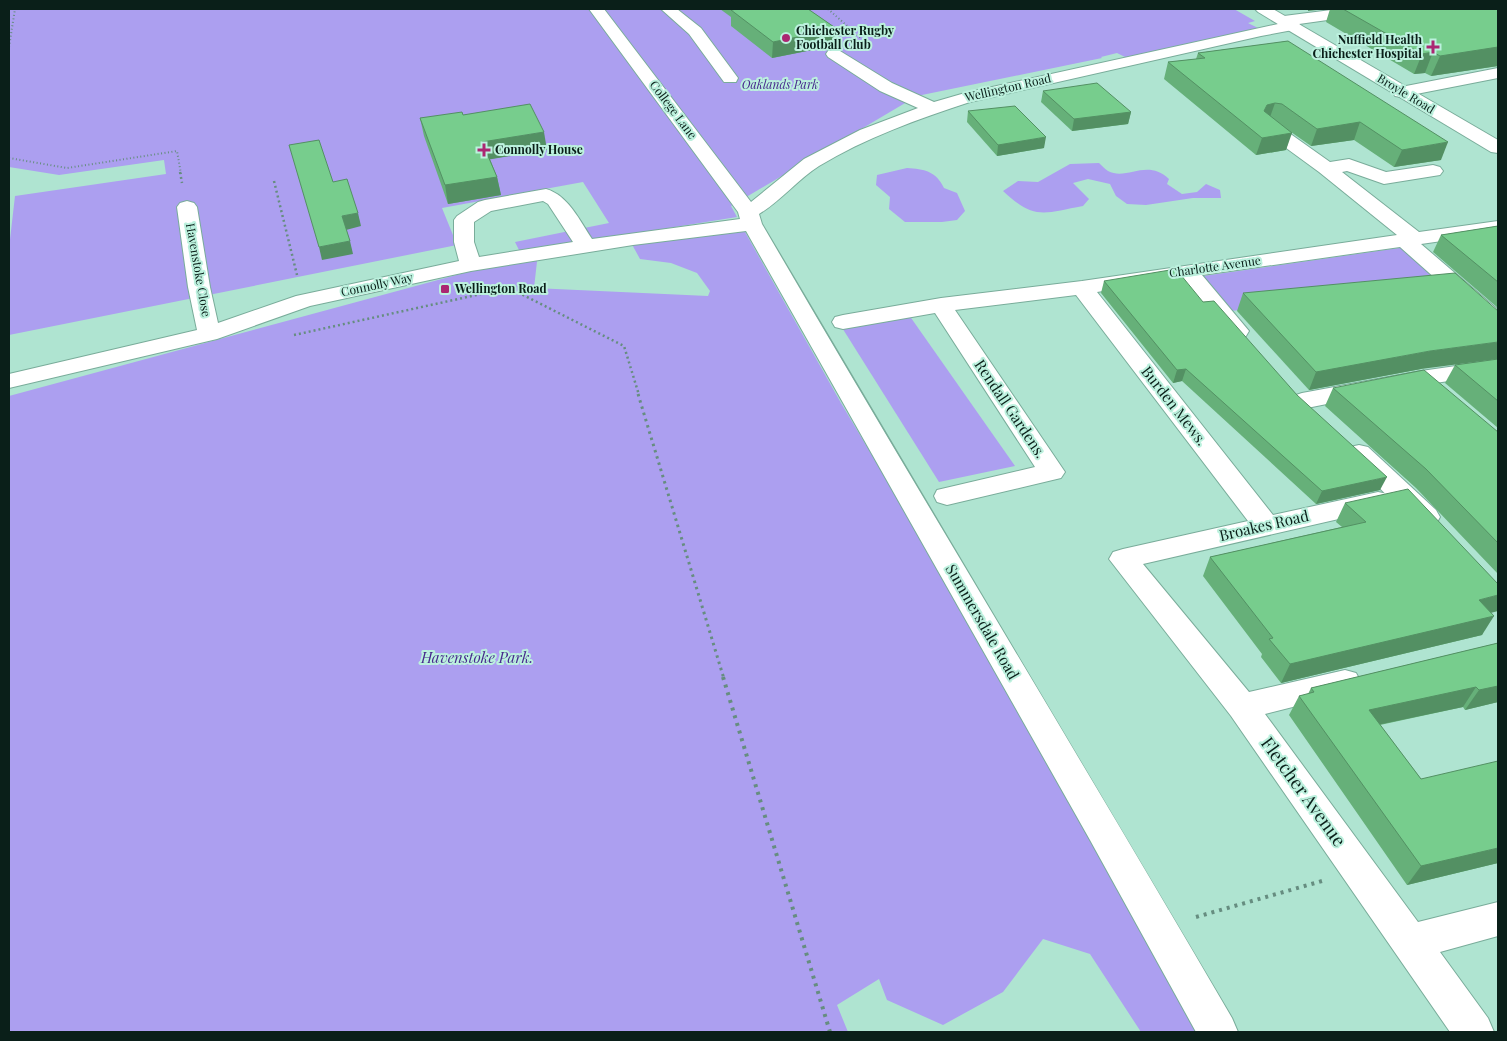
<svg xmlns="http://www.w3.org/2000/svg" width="1507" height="1041" viewBox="0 0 1507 1041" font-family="'Playfair Display',serif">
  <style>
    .green { fill: #ac9ff0 }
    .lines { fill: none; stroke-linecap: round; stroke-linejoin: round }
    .minor-casing { stroke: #79ac9a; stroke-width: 2 }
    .major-casing { stroke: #79ac9a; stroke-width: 2 }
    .path-far3 { stroke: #668d80; stroke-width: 2; stroke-dasharray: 1 2.5; stroke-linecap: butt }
    .path-far2 { stroke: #668d80; stroke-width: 2.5; stroke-dasharray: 2 3; stroke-linecap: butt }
    .path-far1 { stroke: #668d80; stroke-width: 3; stroke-dasharray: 2.5 4; stroke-linecap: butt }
    .path { stroke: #668d80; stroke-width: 4; stroke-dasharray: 3 5; stroke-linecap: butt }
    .minor { fill: #fff; fill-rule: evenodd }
    .major { fill: #fff; fill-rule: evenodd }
    .wall { fill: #66b079 }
    .shaded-wall { fill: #539063 }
    .building { fill: #77cd8d; stroke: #539063 }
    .poi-dot { fill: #ab2772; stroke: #bcf1de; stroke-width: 2 }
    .labels { text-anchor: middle; stroke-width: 4; stroke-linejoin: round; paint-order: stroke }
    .far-poi-label { font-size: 12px; font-weight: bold; fill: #0a1f19; stroke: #bcf1de; text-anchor: start }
    .far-park-label { font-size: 12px; font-style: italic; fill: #472a8d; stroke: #bcf1de }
    .far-street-label { font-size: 12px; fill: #0a1f19; stroke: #bcf1de }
    .street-label { font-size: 15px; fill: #0a1f19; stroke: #bcf1de }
    .park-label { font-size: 15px; font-style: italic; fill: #472a8d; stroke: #bcf1de }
    .near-street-label { font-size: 18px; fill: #0a1f19; stroke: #bcf1de }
  </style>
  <rect width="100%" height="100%" fill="#afe4d1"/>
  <g class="green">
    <polygon points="9,9 1234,9 1255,21 1248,23 1260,29 1129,59 1117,53 1101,57 1102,58 917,96 731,206 737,217 520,252 515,242 609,223 583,182 442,208 457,245 9,335 9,248 15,196 166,174 164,160 59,175 9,167"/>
    <path d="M 1099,163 C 1101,165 1105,169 1108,171 C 1127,181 1147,158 1169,179 L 1167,184 L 1182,194 L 1197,192 L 1206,184 L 1220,190 L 1221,198 L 1193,198 L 1146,205 L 1127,204 L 1116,196 L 1110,184 L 1088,179 L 1073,183 L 1089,199 L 1083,206 C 1044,213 1035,221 1003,191 L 1018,181 L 1038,182 L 1070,164 Z"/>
    <path d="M 907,168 C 924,169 936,171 944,188 L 957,193 L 965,211 L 957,220 L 942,222 L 905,222 L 889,209 L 890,197 L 876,185 L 877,175 Z"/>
    <polygon points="740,223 841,403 895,494 1097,846 1196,1032 1141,1032 1090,954 1043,939 1003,992 943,1025 887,1000 879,979 837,1005 848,1032 9,1032 9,396 538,253 534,288 708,296 710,291 697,273 671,263 640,259 629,239"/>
    <polygon points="1406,247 1459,289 1230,311 1203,276"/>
    <polygon points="909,315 1015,466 939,482 841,326"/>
  </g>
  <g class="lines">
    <g class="minor-casing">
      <g id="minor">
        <path d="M 589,9 L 604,9 L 751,202 L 804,159 L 860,130 L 918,108 L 880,91 L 828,57 L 826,54 L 828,51 L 840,51 L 892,83 L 934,102 L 965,93 L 1278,24 L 1276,21 L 1279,18 L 1284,16 L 1339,9 L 1363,9 L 1361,14 L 1356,16 L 1299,24 L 1301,26 L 1298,29 L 1261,36 L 970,102 C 918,119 865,138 819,166 C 797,180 781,201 759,214 L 762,224 C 917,490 1077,752 1232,1018 L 1238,1032 L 1196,1032 L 1090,840 L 746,231 L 633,245 L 471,271 L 310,306 L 217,339 L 9,388 L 9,374 L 197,330 L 188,287 L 177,207 L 180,203 L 187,201 L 194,203 L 197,207 L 210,287 L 218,323 L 296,296 L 459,261 L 454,242 L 454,220 L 457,216 L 478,202 L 485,200 L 546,189 C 568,195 580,221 592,239 L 740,219 L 738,212 ZM 543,201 L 548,204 L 573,242 L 479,257 L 474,242 L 474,222 L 491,211 Z"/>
        <polygon points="661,9 677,9 701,28 738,78 736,82 724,82 689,34"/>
        <polygon points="1498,68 1498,78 1401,97 1395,96 1392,92 1395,88 1401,87"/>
        <polygon points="1269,122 1275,123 1330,162 1349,159 1386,172 1433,165 1440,167 1443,171 1440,175 1384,184 1347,171 1342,172 1419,232 1498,221 1498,233 1421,244 1498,310 1498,329 1490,327 1400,247 1202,275 1249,331 1246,336 1238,338 1230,336 1182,278 1097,292 1273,515 1378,492 1388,494 1392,501 1388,508 1378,510 1143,564 1249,692 1345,670 1356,673 1361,682 1356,691 1265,714 1418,922 1498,902 1498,936 1440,952 1488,1018 1494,1032 1450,1032 1231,716 1109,559 1113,552 1123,549 1248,521 1076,295 955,310 1065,472 1061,478 947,505 937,502 934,496 937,490 1035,467 935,313 843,329 835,327 832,322 835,317 843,315 941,298 1082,281 1397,235 1319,172 1263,131 1260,127 1263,123"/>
        <polygon points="1498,360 1498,374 1421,385 1302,409 1293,406 1290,401 1293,396 1302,393 1421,371"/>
        <polygon points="1359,445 1368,447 1436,510 1440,517 1436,524 1426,526 1416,524 1350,459 1346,453 1350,447"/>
      </g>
    </g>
    <g class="major-casing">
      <polygon id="major" points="1255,9 1273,9 1498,140 1498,153 1491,152 1258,12"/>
    </g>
    <g class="path-far3">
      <polyline points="828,9 862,39"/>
      <polyline points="9,47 15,9"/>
      <polyline points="9,158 67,168 177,151 181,174"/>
    </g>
    <g class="path-far2">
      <polyline points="180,172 182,183"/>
      <polyline points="274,181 297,275"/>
      <polyline points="524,283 519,293 624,346 639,395"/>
      <polyline points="294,335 522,285"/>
    </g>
    <polyline class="path-far1" points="638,394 724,679"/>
    <g class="path">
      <polyline points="723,677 830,1032"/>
      <polyline points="1196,917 1322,881"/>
    </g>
    <use href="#minor" class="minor"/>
    <use href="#major" class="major"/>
  </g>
  <g class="wall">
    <polygon points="720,9 808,9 837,29 837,45 772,58 731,26 731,17"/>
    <polygon points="1330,9 1498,9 1498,66 1431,76 1425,73 1414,74 1326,22"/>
    <polygon points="1288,41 1441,160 1394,167 1354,140 1311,146 1291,132 1286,150 1256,155 1164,79 1168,62 1196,59 1198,53"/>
    <polygon points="1043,91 1131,112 1128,124 1072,131 1041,102"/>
    <polygon points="968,111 1044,148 997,156 967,122"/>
    <polygon points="463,115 547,150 490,159 497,177 501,195 448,204 424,136 420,118"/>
    <polygon points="1498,226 1498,308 1433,252 1441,235"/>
    <polygon points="1104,281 1203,302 1380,490 1316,504 1182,381 1173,383 1101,293"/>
    <polygon points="1243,293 1421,369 1309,390 1237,311"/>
    <polygon points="1498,359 1498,428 1445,383 1455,365"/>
    <polygon points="1333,388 1498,432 1498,574 1416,488 1325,406"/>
    <polygon points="1345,503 1491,613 1482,635 1281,683 1261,657 1262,654 1203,576 1210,557 1342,527 1336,522"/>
    <polygon points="1498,643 1498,702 1465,710 1463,707 1380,725 1421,779 1498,863 1407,885 1289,715 1299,696 1308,694 1311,688"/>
  </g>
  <g class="shaded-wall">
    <polygon points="1308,9 1326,9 1308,11"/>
    <polygon points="837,29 837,45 772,58 773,42"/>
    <polygon points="1498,47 1498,66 1431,76 1440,56"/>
    <polygon points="1433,52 1425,73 1414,74 1422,54"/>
    <polygon points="1275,103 1269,120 1264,111 1267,105"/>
    <polygon points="1131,112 1128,124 1072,131 1074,119"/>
    <polygon points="1360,122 1354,140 1311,146 1317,129"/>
    <polygon points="544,132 547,150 486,160 482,142"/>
    <polygon points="1292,133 1286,150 1256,155 1262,138"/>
    <polygon points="1046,137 1044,148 997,156 998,145"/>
    <polygon points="1448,142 1441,160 1394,167 1402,150"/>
    <polygon points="497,177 501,195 448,204 445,185"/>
    <polygon points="358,213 361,226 346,230 342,216"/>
    <polygon points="350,241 353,254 322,260 319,247"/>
    <polygon points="1498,342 1498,359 1421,369 1309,390 1316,372 1430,351"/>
    <polygon points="1186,369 1182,381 1173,383 1177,370"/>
    <polygon points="1387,477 1380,490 1316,504 1322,491"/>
    <polygon points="1498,595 1498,611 1468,619 1479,600"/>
    <polygon points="1494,616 1482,635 1281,683 1290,664"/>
    <polygon points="1498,686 1498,702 1465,710 1479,690"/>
    <polygon points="1476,687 1463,707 1358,729 1369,710"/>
    <polygon points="1498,848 1498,863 1407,885 1421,866"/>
  </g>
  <g class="building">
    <polygon points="738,9 808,9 837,29 773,42 731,10"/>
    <polygon points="1343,9 1498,9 1498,47 1440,56 1433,52 1422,54"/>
    <polygon points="1288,41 1448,142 1402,150 1360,122 1317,129 1282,104 1275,103 1267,105 1264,111 1292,133 1262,138 1168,62 1205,58 1198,53"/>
    <polygon points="1097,83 1131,112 1074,119 1043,91"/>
    <polygon points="530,104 544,132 482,142 497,177 445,185 420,118 462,112 463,115"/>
    <polygon points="1015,106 1046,137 998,145 968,111"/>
    <polygon points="319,140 333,182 347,179 358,213 342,216 350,241 319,247 289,145"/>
    <polygon points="1498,226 1498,282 1441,235"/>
    <polygon points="1176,269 1203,302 1214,301 1297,395 1387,477 1322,491 1186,369 1177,370 1104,281"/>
    <polygon points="1455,273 1498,311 1498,342 1430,351 1316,372 1243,293"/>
    <polygon points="1498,359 1498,401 1455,365"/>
    <polygon points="1424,370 1498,432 1498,543 1426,469 1333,388"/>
    <polygon points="1408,489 1498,584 1498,595 1479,600 1494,616 1290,664 1269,639 1273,638 1210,557 1366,522 1345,503"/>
    <polygon points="1498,643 1498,686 1479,690 1476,687 1369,710 1421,779 1498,761 1498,848 1421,866 1299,696 1314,692 1311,688"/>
  </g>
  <g class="poi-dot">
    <circle cx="786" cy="38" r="5"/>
    <path d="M1430.5 39.5h5v5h5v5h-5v5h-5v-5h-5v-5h5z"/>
    <path d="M481.5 142.5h5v5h5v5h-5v5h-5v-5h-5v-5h5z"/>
    <rect x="440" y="284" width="10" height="10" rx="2.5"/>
  </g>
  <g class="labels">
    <g class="far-poi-label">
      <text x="796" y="35">Chichester Rugby<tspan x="796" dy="14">Football Club</tspan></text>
      <text x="1422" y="44" text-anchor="end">Nuffield Health<tspan x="1422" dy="14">Chichester Hospital</tspan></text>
      <text x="495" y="154">Connolly House</text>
      <text x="455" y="293">Wellington Road</text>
    </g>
    <g class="far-park-label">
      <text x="780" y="89">Oaklands Park</text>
    </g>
    <g class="far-street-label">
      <text transform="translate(1008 88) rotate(-13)" y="4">Wellington Road</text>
      <text transform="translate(1406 94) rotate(31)" y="4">Broyle Road</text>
      <text transform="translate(673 110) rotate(53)" y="4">College Lane</text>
      <text transform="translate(1215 267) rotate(-8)" y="4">Charlotte Avenue</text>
      <text transform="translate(198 270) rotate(80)" y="4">Havenstoke Close</text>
      <text transform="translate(377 285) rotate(-12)" y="4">Connolly Way</text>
    </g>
    <g class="street-label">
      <text transform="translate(1174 406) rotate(52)" y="5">Burden Mews.</text>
      <text transform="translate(1010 409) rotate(56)" y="5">Rendall Gardens.</text>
      <text transform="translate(1264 526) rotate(-13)" y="5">Broakes Road</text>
      <text transform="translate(982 622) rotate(60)" y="5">Summersdale Road</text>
    </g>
    <g class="park-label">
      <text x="477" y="663">Havenstoke Park.</text>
    </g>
    <g class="near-street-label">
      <text transform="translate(1303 792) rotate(54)" y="6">Fletcher Avenue</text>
    </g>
  </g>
  <rect width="1507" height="1041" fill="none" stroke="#0a1f19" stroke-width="20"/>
</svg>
